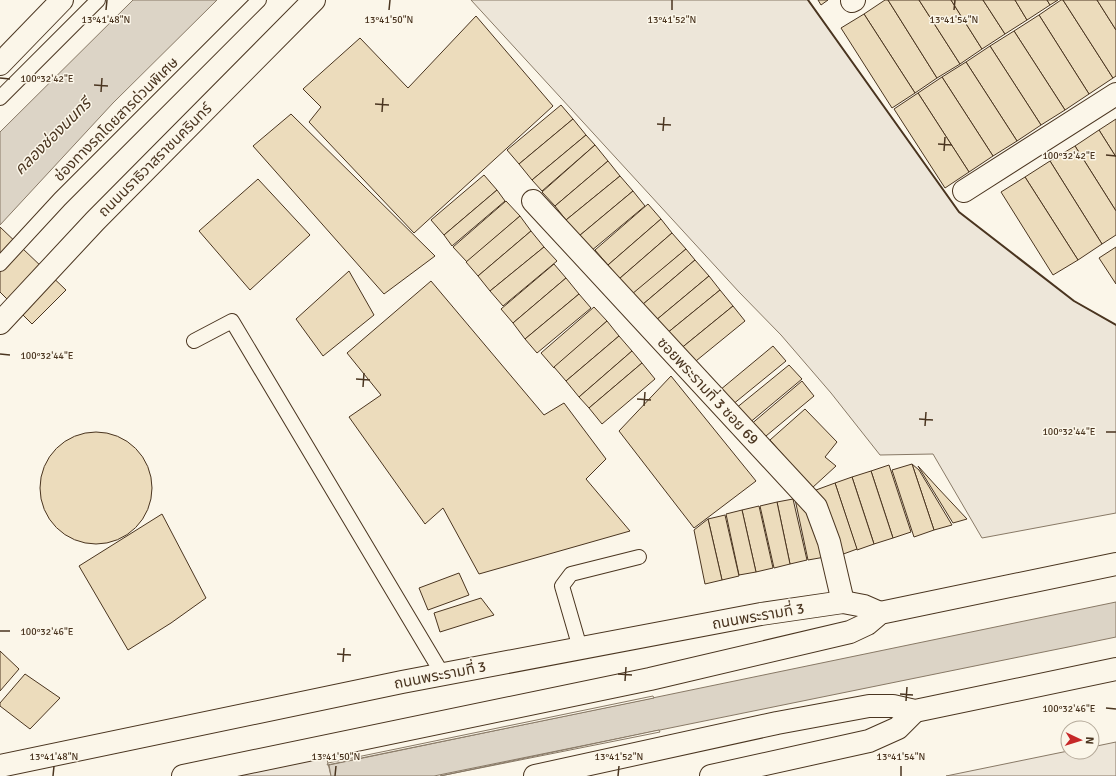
<svg xmlns="http://www.w3.org/2000/svg" width="1116" height="776" viewBox="0 0 1116 776" font-family="Signika,'Noto Sans Thai',sans-serif">
  <style>
    .green { fill: #ede6d9; stroke: #887966 }
    .water { fill: #dcd4c6; stroke: #887966 }
    .pier { fill: #fbf6e9; stroke: #887966 }
    .building { fill: #ecdcbc; stroke: #4a3520 }
    .lines { fill: none; stroke-linecap: round; stroke-linejoin: round }
    .service-casing { stroke: #4a3520; stroke-width: 16 }
    .minor-casing { stroke: #4a3520; stroke-width: 24 }
    .primary-casing { stroke: #4a3520; stroke-width: 24 }
    .service { stroke: #fbf6e9; stroke-width: 14 }
    .minor { stroke: #fbf6e9; stroke-width: 22 }
    .primary { stroke: #fbf6e9; stroke-width: 22 }
    .wall { stroke: #4a3520; stroke-width: 2 }
    .ticks { fill: none; stroke: #4a3520; stroke-width: 1.5 }
    .labels { text-anchor: middle; stroke-width: 3; stroke-linejoin: round; paint-order: stroke }
    .street-label { font-size: 15px; fill: #4a3520; stroke: #fbf6e9 }
    .water-label { font-size: 16px; font-style: italic; fill: #4a3520; stroke: #fbf6e9 }
    .ticks-label { font-size: 10px; text-anchor: middle; fill: #4a3520; stroke: #fbf6e9; stroke-width: 3; stroke-linejoin: round; paint-order: stroke }
  </style>
  <rect width="100%" height="100%" fill="#fbf6e9"/>
  <g class="green">
    <polygon points="471,0 808,0 959,212 1074,301 1116,325 1116,513 982,538 933,454 880,455 831,393 781,335 739,292"/>
    <polygon points="1116,742 1116,776 946,776 1068,751 1092,752 1092,747"/>
    <polygon points="326,755 331,776 198,776"/>
  </g>
  <g class="water">
    <polygon points="133,0 217,0 113,103 0,225 0,132"/>
    <polygon points="1116,602 1116,637 1068,647 434,776 331,776 329,765"/>
  </g>
  <g class="pier">
    <polygon points="653,696 654,698 327,765 328,763"/>
    <polygon points="659,730 660,732 440,776"/>
  </g>
  <g class="building">
    <polygon points="818,0 828,0 821,5"/>
    <polygon points="885,0 888,0 937,78 915,93 864,14"/>
    <polygon points="888,0 919,0 960,64 937,78"/>
    <polygon points="919,0 951,0 982,49 960,64"/>
    <polygon points="951,0 983,0 1005,34 982,49"/>
    <polygon points="983,0 1015,0 1027,20 1005,34"/>
    <polygon points="1015,0 1047,0 1050,5 1027,20"/>
    <polygon points="1047,0 1058,0 1050,5"/>
    <polygon points="1061,0 1063,0 1113,78 1089,94 1039,15"/>
    <polygon points="1063,0 1097,0 1116,30 1116,76 1113,78"/>
    <polygon points="1097,0 1116,0 1116,30"/>
    <polygon points="864,14 915,93 892,108 841,28"/>
    <polygon points="1039,15 1089,94 1065,110 1014,31"/>
    <polygon points="476,16 553,106 414,233 309,122 321,107 303,89 360,38 408,88"/>
    <polygon points="1014,31 1065,110 1041,125 990,46"/>
    <polygon points="990,46 1041,125 1017,141 966,62"/>
    <polygon points="966,62 1017,141 993,156 942,77"/>
    <polygon points="942,77 993,156 969,172 918,93"/>
    <polygon points="918,93 969,172 945,188 894,109"/>
    <polygon points="561,105 573,119 519,164 507,150"/>
    <polygon points="291,114 435,256 384,294 253,146"/>
    <polygon points="573,119 586,135 532,180 519,164"/>
    <polygon points="1116,119 1116,157 1099,130"/>
    <polygon points="1099,130 1116,157 1116,211 1075,146"/>
    <polygon points="586,135 595,145 542,191 532,180"/>
    <polygon points="595,145 608,161 555,206 542,192"/>
    <polygon points="1075,146 1116,211 1116,235 1102,244 1050,161"/>
    <polygon points="608,161 620,176 566,220 555,206"/>
    <polygon points="1050,161 1102,244 1078,260 1025,177"/>
    <polygon points="484,175 497,190 444,235 431,220"/>
    <polygon points="620,176 633,191 579,236 566,220"/>
    <polygon points="1025,177 1078,260 1053,275 1001,192"/>
    <polygon points="258,179 310,235 250,290 199,231"/>
    <polygon points="497,190 505,201 452,246 444,235"/>
    <polygon points="633,191 645,206 591,251 579,236"/>
    <polygon points="506,201 520,216 467,262 453,247"/>
    <polygon points="648,204 661,219 608,265 595,250"/>
    <polygon points="520,216 531,231 478,276 466,262"/>
    <polygon points="661,219 672,233 619,279 608,265"/>
    <polygon points="0,227 66,290 32,324 0,292"/>
    <polygon points="531,231 544,247 490,291 478,276"/>
    <polygon points="672,233 686,249 633,294 619,279"/>
    <polygon points="544,247 557,261 503,306 490,291"/>
    <polygon points="1116,247 1116,284 1099,258"/>
    <polygon points="686,249 695,260 642,305 632,294"/>
    <polygon points="695,260 709,276 655,321 642,305"/>
    <polygon points="554,264 566,278 513,323 501,309"/>
    <polygon points="349,271 374,315 323,356 296,319"/>
    <polygon points="709,276 720,290 666,334 655,321"/>
    <polygon points="566,278 579,294 525,339 513,323"/>
    <polygon points="431,281 544,415 564,403 606,459 586,479 630,531 479,574 443,508 425,524 349,417 381,395 347,353"/>
    <polygon points="720,290 733,306 679,350 666,334"/>
    <polygon points="579,294 591,308 537,353 525,339"/>
    <polygon points="733,306 745,321 691,365 679,350"/>
    <polygon points="594,307 607,321 554,368 541,353"/>
    <polygon points="607,321 619,336 566,381 554,367"/>
    <polygon points="619,336 632,351 579,397 566,381"/>
    <polygon points="773,346 786,361 732,405 720,390"/>
    <polygon points="632,351 642,363 589,408 579,397"/>
    <polygon points="642,363 655,379 602,424 589,408"/>
    <polygon points="789,365 802,379 748,424 735,409"/>
    <polygon points="671,376 756,481 694,528 619,431"/>
    <polygon points="802,381 814,396 760,441 749,426"/>
    <polygon points="805,409 837,442 825,457 836,466 812,488 770,440"/>
    <circle cx="96" cy="488" r="56"/>
    <polygon points="912,464 919,470 952,525 934,530"/>
    <polygon points="912,464 934,530 914,537 892,470"/>
    <polygon points="889,465 911,532 893,538 871,471"/>
    <polygon points="918,466 937,487 967,519 953,523"/>
    <polygon points="871,471 893,538 874,544 852,477"/>
    <polygon points="852,477 874,544 857,550 835,483"/>
    <polygon points="835,483 857,549 838,556 816,490"/>
    <polygon points="793,499 807,560 790,564 777,502"/>
    <polygon points="795,499 814,508 825,557 808,560"/>
    <polygon points="777,502 790,564 774,568 760,506"/>
    <polygon points="759,506 773,568 756,572 742,510"/>
    <polygon points="742,510 756,572 739,575 726,514"/>
    <polygon points="162,514 206,598 171,623 128,650 79,566"/>
    <polygon points="725,515 739,576 722,580 708,519"/>
    <polygon points="708,519 722,580 705,584 694,530"/>
    <polygon points="459,573 469,595 428,610 419,588"/>
    <polygon points="481,598 494,615 440,632 434,613"/>
    <polygon points="0,651 19,669 0,691"/>
    <polygon points="25,674 60,698 30,729 0,706 0,703"/>
  </g>
  <g class="lines">
    <g class="service-casing">
      <g id="service">
        <polyline points="0,98 98,0"/>
        <polyline points="0,264 60,199 259,0"/>
        <polyline points="194,341 232,321 443,675"/>
        <polyline points="580,648 562,586 571,574 639,557"/>
      </g>
    </g>
    <g class="minor-casing">
      <g id="minor">
        <polyline points="852,1 854,0"/>
        <polyline points="964,191 1116,94"/>
        <polyline points="533,201 816,507 829,542 843,602"/>
      </g>
    </g>
    <g class="primary-casing">
      <g id="primary">
        <polyline points="0,64 62,0"/>
        <polyline points="0,323 95,221 314,0"/>
        <polyline points="0,766 402,682 761,614 843,602 864,606 880,613"/>
        <polyline points="183,776 650,679 850,632 867,624 880,613 1116,564"/>
        <polyline points="535,776 777,723 869,706 893,706 915,711 1116,669"/>
        <polyline points="711,776 869,741 898,728 915,711"/>
      </g>
    </g>
    <use href="#service" class="service"/>
    <use href="#minor" class="minor"/>
    <use href="#primary" class="primary"/>
    <polyline class="wall" points="808,0 959,212 1074,301 1116,325"/>
  </g>
  <path class="ticks" d="M 106,10 L 107,0M 389,10 L 390,0M 672,10 L 672,0M 954,10 L 955,0M 0,78 L 10,79M 94,85 L 108,86M 101,92 L 102,78M 375,104 L 389,105M 382,112 L 383,98M 657,124 L 671,125M 663,131 L 664,117M 938,144 L 952,145M 944,151 L 945,137M 1106,155 L 1116,156M 0,354 L 10,355M 356,379 L 370,380M 363,387 L 364,373M 637,399 L 651,400M 644,406 L 645,392M 919,419 L 933,420M 925,426 L 926,412M 1106,432 L 1116,432M 0,631 L 10,631M 337,654 L 351,655M 343,662 L 344,648M 618,674 L 632,675M 625,681 L 626,667M 900,694 L 913,695M 906,701 L 907,687M 1106,708 L 1116,709M 53,776 L 54,766M 335,776 L 336,766M 618,776 L 619,766M 901,776 L 901,766"/>
  <g class="labels">
    <g class="street-label">
      <text transform="translate(116 119) rotate(-45)" y="5">ช่องทางรถโดยสารด่วนพิเศษ</text>
      <text transform="translate(155 160) rotate(-45)" y="5">ถนนนราธิวาสราชนครินทร์</text>
      <text transform="translate(708 391) rotate(47)" y="5">ซอยพระรามที่ 3 ซอย 69</text>
      <text transform="translate(758 616) rotate(-10)" y="5">ถนนพระรามที่ 3</text>
      <text transform="translate(440 675) rotate(-11)" y="5">ถนนพระรามที่ 3</text>
    </g>
    <g class="water-label">
      <text transform="translate(52 136) rotate(-45)" y="6">คลองช่องนนทรี</text>
    </g>
  </g>
  <g class="ticks-label">
    <text x="106" y="23">13°41'48"N</text>
    <text x="389" y="23">13°41'50"N</text>
    <text x="672" y="23">13°41'52"N</text>
    <text x="954" y="23">13°41'54"N</text>
    <text x="47" y="82">100°32'42"E</text>
    <text x="1069" y="159">100°32'42"E</text>
    <text x="47" y="359">100°32'44"E</text>
    <text x="1069" y="435">100°32'44"E</text>
    <text x="47" y="635">100°32'46"E</text>
    <text x="1069" y="712">100°32'46"E</text>
    <text x="54" y="760">13°41'48"N</text>
    <text x="336" y="760">13°41'50"N</text>
    <text x="619" y="760">13°41'52"N</text>
    <text x="901" y="760">13°41'54"N</text>
  </g>
  <g transform="translate(1080 740) rotate(94)"><circle r="19" fill="#fbf6e9" stroke="#b4a999"/>
  <path d="M0-3L7 15L0 10L-7 15Z" fill="#c62828"/>
  <text y="-6" font-size="11" font-weight="bold" text-anchor="middle" fill="#4a3520">N</text>
  </g>
</svg>
